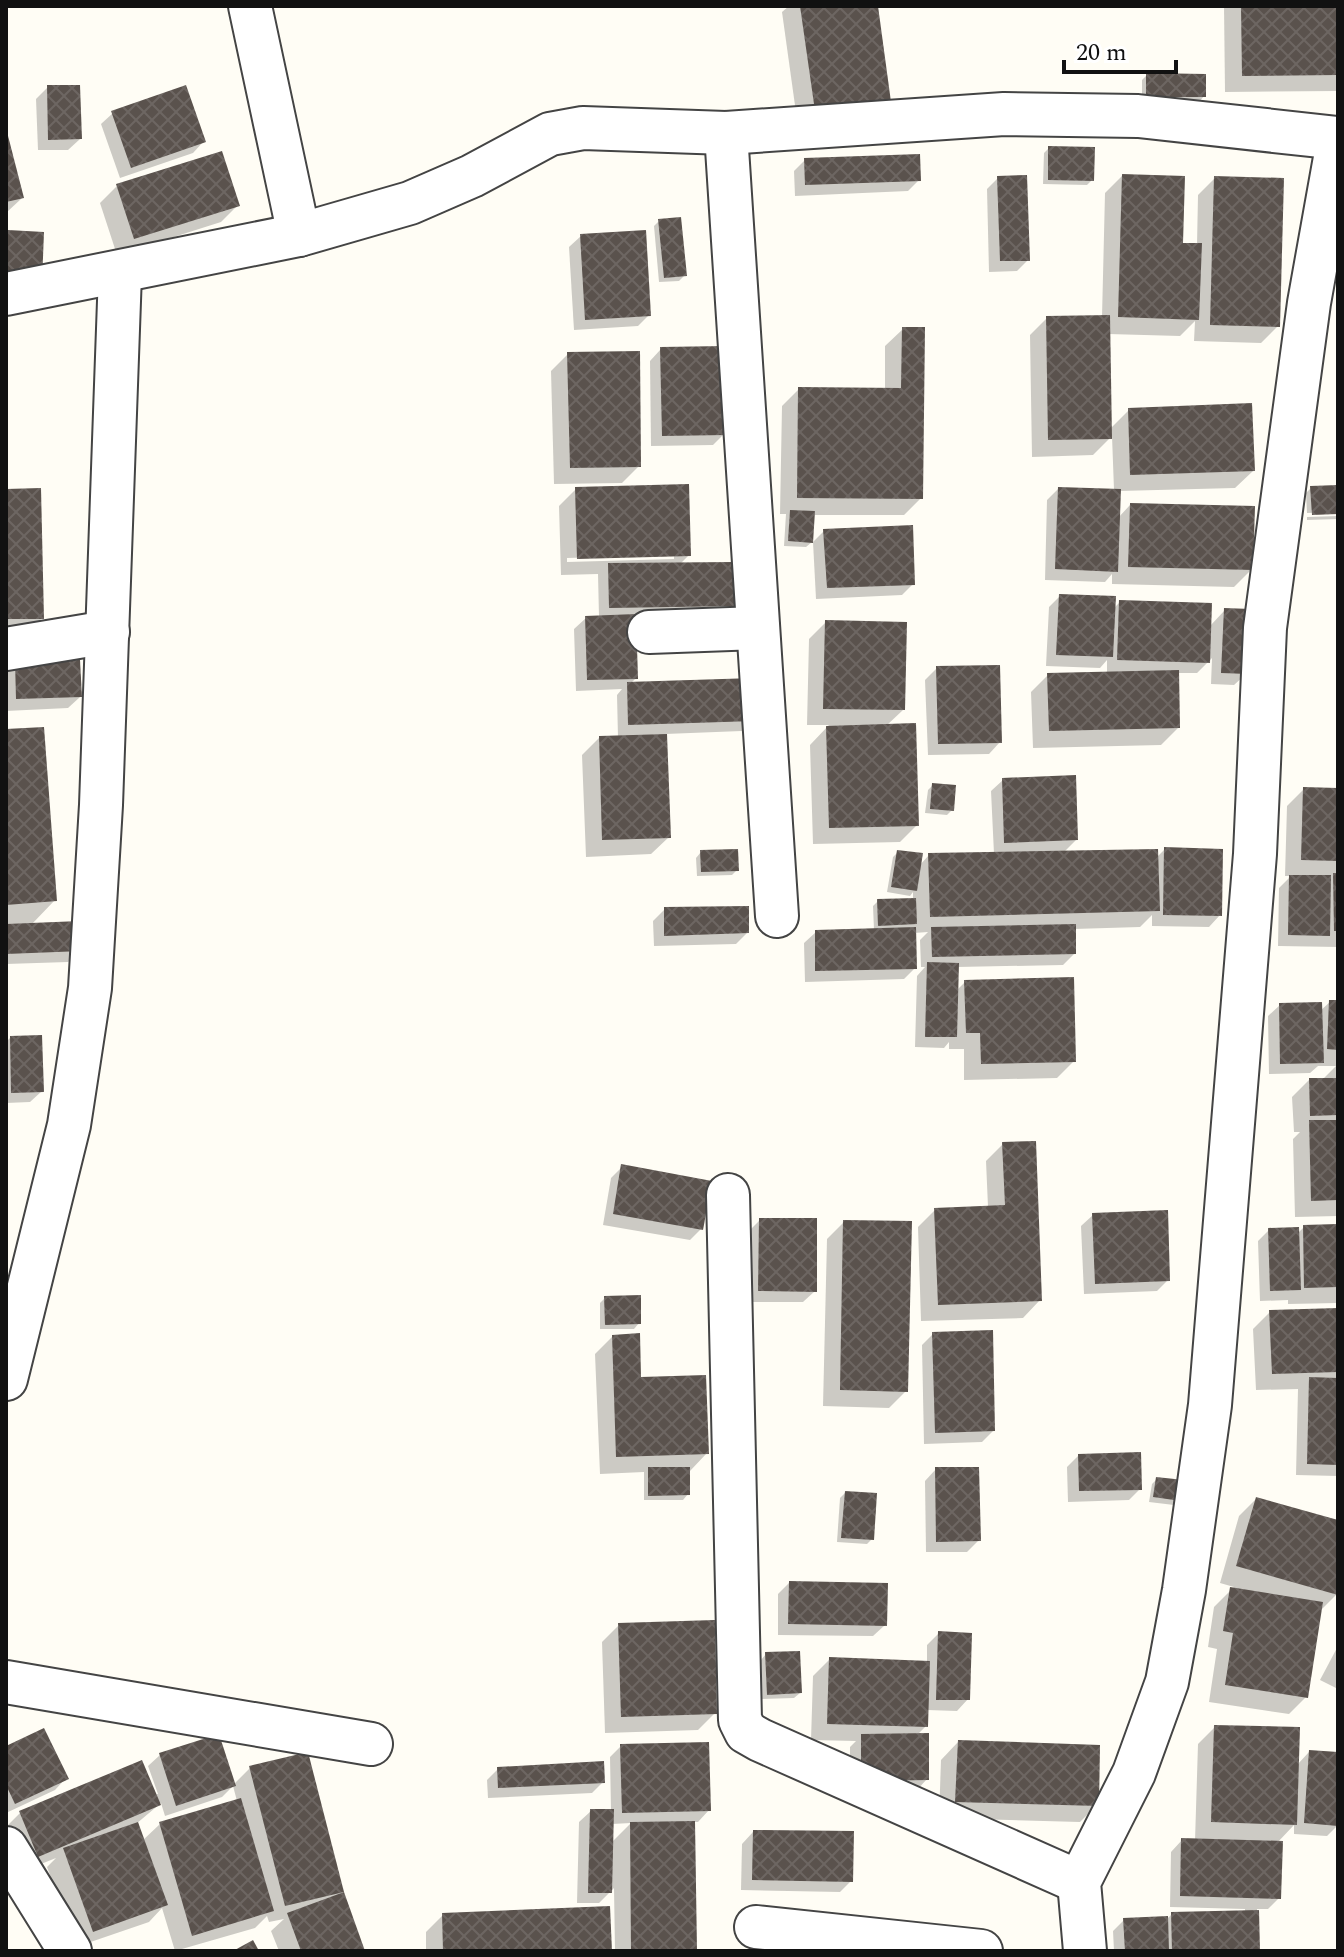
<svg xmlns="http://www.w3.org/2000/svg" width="1344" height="1957" viewBox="0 0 1344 1957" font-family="Spectral,serif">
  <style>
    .shadow { fill: #0003; fill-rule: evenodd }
    .building { fill: url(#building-cross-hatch) }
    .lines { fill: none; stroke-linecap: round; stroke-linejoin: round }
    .minor-casing { stroke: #444; stroke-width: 46 }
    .minor { stroke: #fff; stroke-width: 42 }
  </style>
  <defs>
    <pattern id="building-cross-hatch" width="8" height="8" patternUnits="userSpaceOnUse" patternTransform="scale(2)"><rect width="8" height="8" fill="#5a524d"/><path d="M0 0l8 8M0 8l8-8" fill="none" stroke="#6d6662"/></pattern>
  </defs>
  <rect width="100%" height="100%" fill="#fffdf5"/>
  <g class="shadow">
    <polygon points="789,6 876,6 889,101 798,127 782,12"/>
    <polygon points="1224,6 1338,6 1338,91 1225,92"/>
    <polygon points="1147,75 1204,96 1199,102 1142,101 1142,80"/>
    <polygon points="48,87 80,139 68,150 38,150 36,99"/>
    <polygon points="113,113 204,141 193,153 120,178 101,124"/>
    <polygon points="6,132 22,198 6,213"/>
    <polygon points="1049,148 1092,180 1087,185 1043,184 1044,153"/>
    <polygon points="805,160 919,180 908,191 795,196 794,171"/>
    <polygon points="1122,176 1181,245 1197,245 1198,195 1215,178 1278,326 1261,343 1194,341 1195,321 1180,336 1108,334 1110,429 1129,410 1253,471 1235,488 1119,491 1118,518 1130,505 1251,570 1234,587 1112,584 1112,574 1105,582 1045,580 1047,500 1058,489 1114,490 1112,436 1093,455 1032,457 1030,335 1047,318 1102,317 1105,193"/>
    <polygon points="998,178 1028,260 1017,271 989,272 987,189"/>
    <polygon points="117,186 238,205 221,222 117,255 100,203"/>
    <polygon points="659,221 685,275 679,281 659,282 654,226"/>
    <polygon points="9,232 6,292 6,236"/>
    <polygon points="581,236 649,315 638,326 574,330 569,247"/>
    <polygon points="903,329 921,498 904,515 813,515 812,542 806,547 784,546 786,514 780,514 782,406 799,389 885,390 885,346"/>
    <polygon points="661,349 724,434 713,445 651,446 650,361"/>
    <polygon points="568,354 639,466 622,483 554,484 551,371"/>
    <polygon points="1338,487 1338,512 1307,513 1306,493 1311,488"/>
    <path d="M 576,489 L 689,555 L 680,564 L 734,606 L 722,617 L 634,618 L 636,678 L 630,684 L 753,720 L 742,731 L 665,734 L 669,837 L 651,854 L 586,857 L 582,755 L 599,738 L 618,738 L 617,695 L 622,689 L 576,691 L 574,629 L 586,618 L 599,617 L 598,574 L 561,575 L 559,506 ZM 674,555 L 674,559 L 567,562 L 567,558 Z"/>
    <polygon points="6,491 42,618 31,629 6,630"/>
    <polygon points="1338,516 1338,519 1307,520 1307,517"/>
    <polygon points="824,531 913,584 902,595 816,599 813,542"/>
    <polygon points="1060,596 1113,609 1120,602 1210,626 1225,610 1246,674 1234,685 1211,684 1212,658 1197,673 1177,673 1178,728 1161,745 1033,748 1031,692 1048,675 1107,673 1107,660 1100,668 1046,666 1049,607"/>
    <polygon points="826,622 903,710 886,726 917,825 900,842 813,844 810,745 829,725 807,725 809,639"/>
    <polygon points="16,663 80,697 68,708 6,711 6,673"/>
    <polygon points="937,668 1000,742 989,754 928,755 925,680"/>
    <polygon points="6,731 55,900 31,925 80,951 68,962 6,964"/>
    <polygon points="1003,780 1076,840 1063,853 1156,858 1165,849 1220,915 1209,927 1152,926 1152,915 1140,927 1074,929 1074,954 1063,965 957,967 956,991 965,982 1074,1061 1057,1078 964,1080 964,1049 949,1049 949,1042 944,1048 915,1047 917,976 925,967 921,967 920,940 928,932 914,933 915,968 904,979 805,982 804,943 816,932 874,930 873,906 878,901 913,900 913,892 910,896 887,892 893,857 898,852 919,866 929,855 994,854 991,791"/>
    <polygon points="933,785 952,810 947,815 925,813 928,790"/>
    <polygon points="1304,789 1338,790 1338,947 1278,946 1279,888 1291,876 1285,876 1287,806"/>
    <polygon points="701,852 737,870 732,875 697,876 696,858"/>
    <polygon points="665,909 747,933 736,944 654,946 653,921"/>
    <polygon points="1330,1002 1338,1002 1338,1216 1295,1217 1293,1139 1300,1132 1294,1132 1292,1097 1309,1080 1322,1080 1336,1066 1318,1066 1310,1073 1269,1074 1268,1016 1280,1005 1320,1011"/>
    <polygon points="10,1038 42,1091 30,1102 6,1103 6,1042"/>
    <polygon points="1003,1144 1040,1300 1023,1318 921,1321 918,1227 935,1210 988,1207 986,1161"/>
    <polygon points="622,1167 701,1229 690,1240 603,1225 611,1178"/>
    <polygon points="1093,1215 1168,1280 1157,1291 1084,1294 1081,1226"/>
    <polygon points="760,1220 815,1291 803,1302 748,1302 749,1231"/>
    <polygon points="844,1222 906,1391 889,1408 823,1406 827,1239"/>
    <polygon points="1338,1226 1338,1303 1288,1304 1288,1300 1260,1301 1258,1241 1269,1230 1297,1234 1304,1227"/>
    <polygon points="605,1298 639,1323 634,1329 600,1329 600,1303"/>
    <polygon points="1338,1310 1338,1476 1296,1475 1298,1389 1256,1390 1253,1329 1270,1312"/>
    <polygon points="933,1334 993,1431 982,1442 924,1444 922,1345"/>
    <polygon points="612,1337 639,1380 707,1453 690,1471 688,1494 683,1500 644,1500 644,1472 600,1474 595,1354"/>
    <polygon points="1078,1456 1140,1489 1129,1500 1068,1502 1067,1467"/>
    <polygon points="936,1469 979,1540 967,1552 926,1552 925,1481"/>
    <polygon points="1157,1479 1179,1500 1174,1505 1149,1502 1152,1484"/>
    <polygon points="845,1493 872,1539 867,1544 837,1542 840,1498"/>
    <polygon points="1256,1499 1338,1522 1338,1590 1337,1594 1319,1612 1306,1697 1289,1714 1209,1702 1217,1649 1208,1647 1214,1607 1234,1587 1220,1583 1239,1516"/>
    <polygon points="789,1583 885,1625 873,1636 778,1635 778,1594"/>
    <polygon points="619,1625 715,1713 698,1730 605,1733 602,1642"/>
    <polygon points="939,1633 968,1699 957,1711 927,1710 926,1726 917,1735 927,1779 916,1791 850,1791 850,1747 856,1741 811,1740 813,1676 830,1659 927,1662 927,1645"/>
    <polygon points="1338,1646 1338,1689 1320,1680"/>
    <polygon points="766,1654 800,1693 794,1698 762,1699 761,1660"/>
    <polygon points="1215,1727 1297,1765 1309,1752 1338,1754 1338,1825 1327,1836 1294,1834 1294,1825 1277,1843 1279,1898 1268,1909 1257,1909 1258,1951 1114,1951 1113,1931 1124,1920 1168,1918 1172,1914 1245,1912 1245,1909 1170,1907 1171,1852 1182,1840 1195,1841 1198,1744"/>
    <polygon points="958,1742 1097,1805 1080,1822 939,1818 941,1760"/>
    <path d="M 621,1746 L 709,1810 L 698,1822 L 693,1822 L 695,1951 L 615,1951 L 614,1888 L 599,1903 L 577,1903 L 579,1822 L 591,1811 L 611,1811 L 610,1757 ZM 631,1823 L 611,1843 L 612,1824 Z"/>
    <polygon points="6,1748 66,1778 55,1790 6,1813"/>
    <path d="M 160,1755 L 233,1785 L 250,1768 L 342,1892 L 363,1951 L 279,1951 L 271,1931 L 284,1919 L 269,1922 L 267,1916 L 255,1928 L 175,1951 L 162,1908 L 149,1922 L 76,1947 L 47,1867 L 56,1858 L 21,1872 L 6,1837 L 6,1827 L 20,1813 L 158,1794 L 148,1766 ZM 233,1786 L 237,1801 L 160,1824 L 142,1841 L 136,1824 L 161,1803 L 165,1816 L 222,1797 Z"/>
    <polygon points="498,1769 603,1782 592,1793 488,1798 487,1780"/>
    <polygon points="753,1832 851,1881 840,1892 741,1890 742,1844"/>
    <polygon points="443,1915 610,1951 426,1951 426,1932"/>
  </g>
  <g class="building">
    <polygon points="800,6 878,6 891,102 815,111"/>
    <polygon points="1241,6 1338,6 1338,75 1242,76"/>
    <polygon points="1146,73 1206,74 1206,97 1146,97"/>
    <polygon points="47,85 80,85 82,139 48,140"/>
    <polygon points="186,85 206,142 131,168 111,111"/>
    <polygon points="6,128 24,198 6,202"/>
    <polygon points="1048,146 1095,147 1094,181 1048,180"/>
    <polygon points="222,151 240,206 134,239 116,184"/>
    <polygon points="920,154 921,181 805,185 804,158"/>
    <polygon points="1122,174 1185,176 1183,243 1202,243 1199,320 1118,317"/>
    <polygon points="1027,175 1030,261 1000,261 997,176"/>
    <polygon points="1214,176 1284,178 1280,327 1210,325"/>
    <polygon points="681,217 687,276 664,278 658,219"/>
    <polygon points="8,230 44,232 42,283 6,281"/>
    <polygon points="646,230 651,316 585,320 580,234"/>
    <polygon points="1110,315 1112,439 1048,440 1046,316"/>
    <polygon points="902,327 925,327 923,499 797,498 798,387 901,388"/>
    <polygon points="725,346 726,435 662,436 660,347"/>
    <polygon points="640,351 641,467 570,468 567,352"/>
    <polygon points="1252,403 1255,471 1130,475 1128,408"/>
    <polygon points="689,484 691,556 577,559 575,487"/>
    <polygon points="1338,485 1338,514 1312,515 1310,486"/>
    <polygon points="1058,487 1121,489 1118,572 1055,569"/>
    <polygon points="41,488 44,619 6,619 6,489"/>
    <polygon points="1130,503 1255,506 1253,570 1128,567"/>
    <polygon points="790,510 815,511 813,543 788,541"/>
    <polygon points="913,525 915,585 827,588 823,529"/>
    <polygon points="735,562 736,606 609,608 608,563"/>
    <polygon points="1059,594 1116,596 1113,657 1056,655"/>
    <polygon points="1119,600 1212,603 1210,663 1117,660"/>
    <polygon points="1224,608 1251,609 1248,674 1221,673"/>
    <polygon points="636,614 638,679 587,680 585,616"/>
    <polygon points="825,620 907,622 905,710 823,709"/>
    <polygon points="80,660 82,697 16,699 15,661"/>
    <polygon points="1000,665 1002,743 938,744 936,666"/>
    <polygon points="1179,670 1180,728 1049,731 1047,673"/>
    <polygon points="754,678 755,721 628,725 627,682"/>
    <polygon points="916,723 919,826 829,828 826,726"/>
    <polygon points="44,727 57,901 6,905 6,729"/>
    <polygon points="667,734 671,838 602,840 599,736"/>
    <polygon points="1076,775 1078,840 1004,843 1002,778"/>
    <polygon points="932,783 956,785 954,811 930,809"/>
    <polygon points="1303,787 1338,788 1338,861 1301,860"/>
    <polygon points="1164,847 1223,849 1222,916 1163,915"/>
    <polygon points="738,849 739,871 701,872 700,850"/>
    <polygon points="1158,849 1160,911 930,917 928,853"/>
    <polygon points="897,850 923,853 917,891 891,887"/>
    <polygon points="1333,873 1338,873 1338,931 1334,931"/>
    <polygon points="1289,875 1331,875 1330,936 1288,935"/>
    <polygon points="916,898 917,924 878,926 877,899"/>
    <polygon points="749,906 749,933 664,936 664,907"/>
    <polygon points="80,921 82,951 6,954 6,924"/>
    <polygon points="1076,924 1076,954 932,957 931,927"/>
    <polygon points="916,927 917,969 815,971 815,930"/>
    <polygon points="927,962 959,963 957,1037 925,1037"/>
    <polygon points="1074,977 1076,1062 981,1064 980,1033 966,1033 964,980"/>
    <polygon points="1329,1000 1338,1000 1338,1050 1327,1049"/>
    <polygon points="1322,1002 1324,1063 1280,1064 1279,1003"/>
    <polygon points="42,1035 44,1092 11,1093 10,1036"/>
    <polygon points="1309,1078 1338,1078 1338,1115 1310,1116"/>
    <polygon points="1309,1120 1338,1120 1338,1200 1311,1201"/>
    <polygon points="1036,1141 1042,1301 938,1305 934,1208 1005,1205 1002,1142"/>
    <polygon points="621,1164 712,1181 703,1230 613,1214"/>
    <polygon points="1168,1210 1170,1281 1095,1284 1092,1213"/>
    <polygon points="759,1218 817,1218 817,1292 758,1291"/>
    <polygon points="843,1220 912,1221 908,1392 840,1390"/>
    <polygon points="1338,1224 1338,1287 1304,1288 1303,1225"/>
    <polygon points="1299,1227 1301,1290 1270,1291 1268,1228"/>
    <polygon points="641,1295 641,1324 605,1325 604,1296"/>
    <polygon points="1338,1308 1338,1372 1272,1374 1269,1310"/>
    <polygon points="993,1330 995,1431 935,1433 932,1332"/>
    <polygon points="640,1333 641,1377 706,1375 709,1454 616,1457 612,1335"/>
    <polygon points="1309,1377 1338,1378 1338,1465 1307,1464"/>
    <polygon points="1141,1452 1142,1490 1079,1491 1078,1454"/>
    <polygon points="648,1467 690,1467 690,1495 648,1496"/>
    <polygon points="935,1467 979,1467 981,1541 936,1542"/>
    <polygon points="1156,1477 1184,1480 1181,1501 1153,1497"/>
    <polygon points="845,1491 877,1493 874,1540 841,1538"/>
    <polygon points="1256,1497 1338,1520 1338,1595 1236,1566"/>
    <polygon points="789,1581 888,1583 887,1626 788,1624"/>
    <polygon points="1230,1587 1323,1602 1308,1698 1225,1685 1233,1633 1223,1631"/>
    <polygon points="715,1620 717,1714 621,1717 618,1623"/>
    <polygon points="938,1631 972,1633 970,1700 936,1700"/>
    <polygon points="800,1651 802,1693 767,1695 765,1652"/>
    <polygon points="829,1657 930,1661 928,1727 827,1724"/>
    <polygon points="1214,1725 1300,1727 1297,1825 1211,1822"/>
    <polygon points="44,1728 69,1779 15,1804 6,1785 6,1746"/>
    <polygon points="929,1733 929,1780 861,1781 861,1734"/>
    <polygon points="219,1734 236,1786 176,1806 159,1753"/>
    <polygon points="958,1740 1100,1745 1099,1806 955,1802"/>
    <polygon points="709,1742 711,1811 622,1813 620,1744"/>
    <polygon points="1309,1750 1338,1752 1338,1826 1304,1823"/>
    <polygon points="308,1752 344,1892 285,1906 249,1766"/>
    <polygon points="142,1760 161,1805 38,1857 19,1811"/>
    <polygon points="604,1761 605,1783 498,1788 497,1767"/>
    <polygon points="241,1798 274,1911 192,1936 159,1822"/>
    <polygon points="590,1809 614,1809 612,1893 588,1893"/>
    <polygon points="695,1821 697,1951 631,1951 630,1822"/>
    <polygon points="138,1822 168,1905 93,1932 63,1848"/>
    <polygon points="753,1830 854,1831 853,1882 752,1880"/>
    <polygon points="1181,1838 1283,1841 1281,1899 1180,1896"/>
    <polygon points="344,1892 365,1951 301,1951 287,1913"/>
    <polygon points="610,1906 612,1951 443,1951 442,1913"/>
    <polygon points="1259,1910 1260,1951 1172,1951 1171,1912"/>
    <polygon points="1168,1916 1169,1951 1125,1951 1123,1918"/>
    <polygon points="253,1940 259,1951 233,1951"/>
  </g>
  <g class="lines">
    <g class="minor-casing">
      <g id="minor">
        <polyline points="250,6 299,235"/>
        <polyline points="726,133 777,916"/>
        <polyline points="6,294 299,235 410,203 472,176 550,134 583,128 726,133 1004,114 1138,116 1338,138"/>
        <polyline points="649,632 758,628"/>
        <polyline points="6,649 108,632"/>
        <polyline points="728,1195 740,1720 746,1732 760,1740 1079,1882"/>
        <polyline points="6,1379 69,1125 90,988 101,805 120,273"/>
        <polyline points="6,1682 371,1744"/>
        <polyline points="6,1848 70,1951"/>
        <polyline points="756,1927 981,1951"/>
        <polyline points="1085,1951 1079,1882 1134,1773 1167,1682 1184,1590 1210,1405 1255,854 1265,628 1309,303 1338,141"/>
      </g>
    </g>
    <use href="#minor" class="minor"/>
  </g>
  <rect width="1344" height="1957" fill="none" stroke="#111111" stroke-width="16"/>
  <path d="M1064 60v12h112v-12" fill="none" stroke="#111111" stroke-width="4"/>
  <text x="1076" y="60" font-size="24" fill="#111111" stroke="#ffffff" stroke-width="6" paint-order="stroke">20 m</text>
</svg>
